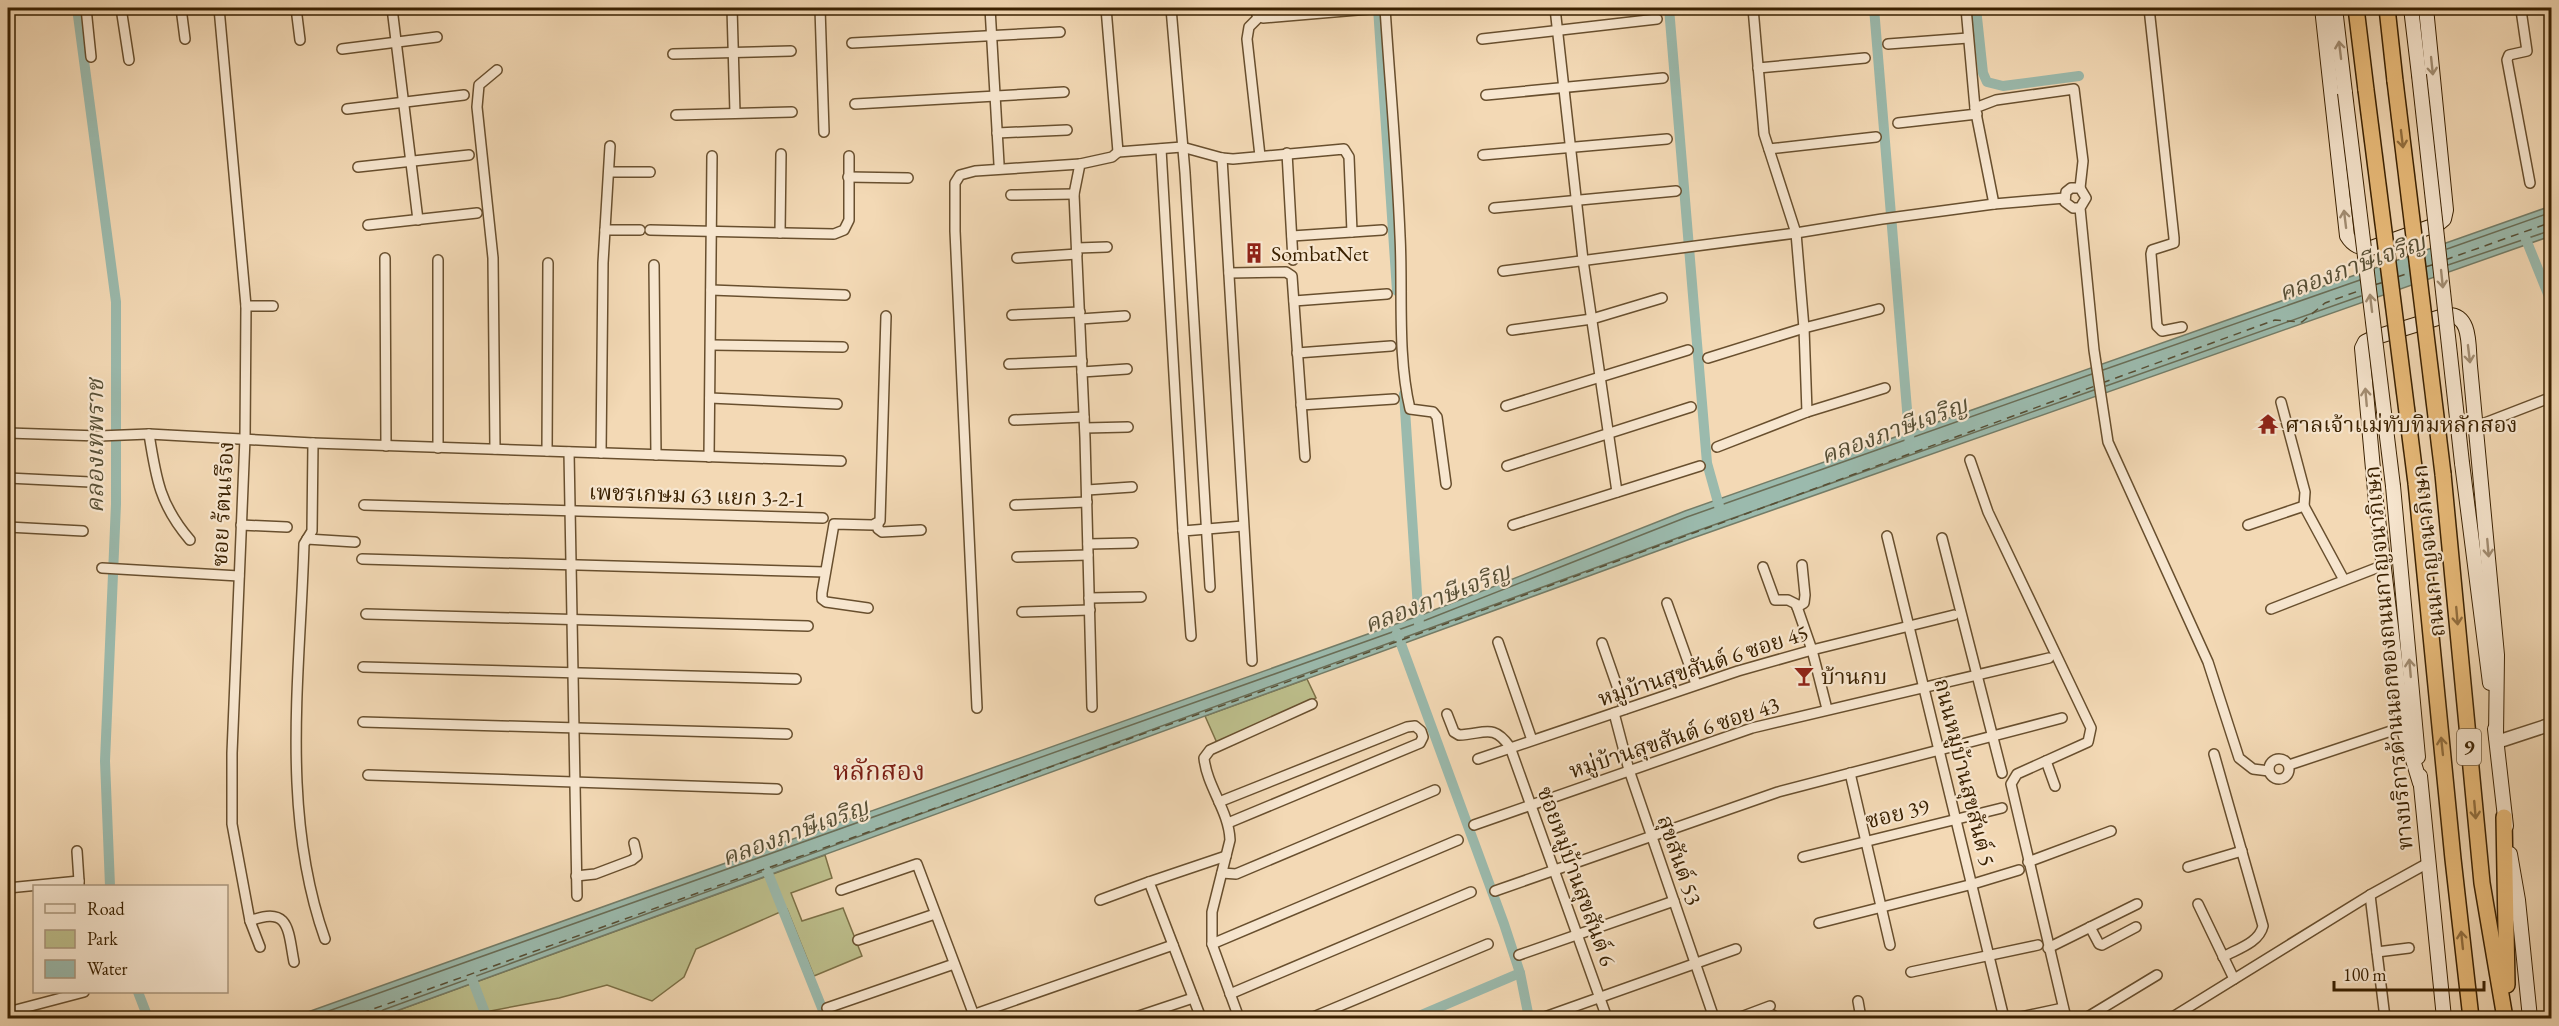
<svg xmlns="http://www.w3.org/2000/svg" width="2559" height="1026" viewBox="0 0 2559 1026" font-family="'EB Garamond','Noto Serif Thai',serif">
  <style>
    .green { fill: #bdbf8c; stroke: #7c7046; stroke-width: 1.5 }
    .water { fill: #9bbaad; stroke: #747d68; stroke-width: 1.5 }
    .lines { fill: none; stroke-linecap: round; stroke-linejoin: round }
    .shore { stroke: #6a6e57; stroke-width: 1.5 }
    .canal { stroke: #9bbaad; stroke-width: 10 }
    .ferry { stroke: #574f35; stroke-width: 1.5; stroke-dasharray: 8 6; stroke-linecap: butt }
    .minor-casing { stroke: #684f2e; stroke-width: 12 }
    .tertiary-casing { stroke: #684f2e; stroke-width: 15 }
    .secondary-casing { stroke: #3a2101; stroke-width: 16 }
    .trunk-casing { stroke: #3a2101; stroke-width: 18 }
    .minor { stroke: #f7e6cf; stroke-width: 9 }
    .tertiary { stroke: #f7e6cf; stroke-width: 12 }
    .secondary { stroke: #f7e6cf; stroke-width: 14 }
    .trunk { stroke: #eabc7a; stroke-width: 15 }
    .secondary-bridge-casing { stroke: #3a2101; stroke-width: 16; stroke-linecap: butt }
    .trunk-bridge-casing { stroke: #3a2101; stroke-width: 18; stroke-linecap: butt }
    .secondary-bridge { stroke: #f7e6cf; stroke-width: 14 }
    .trunk-bridge { stroke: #eabc7a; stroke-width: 15 }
    .oneway { stroke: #a28d72 }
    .oneway2 { stroke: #926e3e }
    .labels { text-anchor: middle; stroke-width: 4.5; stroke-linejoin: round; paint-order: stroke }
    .shield { fill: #f7e6cf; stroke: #735c3f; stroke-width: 1.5 }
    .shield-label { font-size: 21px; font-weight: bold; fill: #3a2101 }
    .poi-label { font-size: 22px; fill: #3a2101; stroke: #f7e6cf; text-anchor: start }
    .street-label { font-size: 22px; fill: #3a2101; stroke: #f7e6cf }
    .water-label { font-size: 24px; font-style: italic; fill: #574f35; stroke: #f7e6cf }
    .quarter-label { font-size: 26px; fill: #7a1f14; stroke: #f7e6cf }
  </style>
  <rect width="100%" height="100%" fill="#f3d9b5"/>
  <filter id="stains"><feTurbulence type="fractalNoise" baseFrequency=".00333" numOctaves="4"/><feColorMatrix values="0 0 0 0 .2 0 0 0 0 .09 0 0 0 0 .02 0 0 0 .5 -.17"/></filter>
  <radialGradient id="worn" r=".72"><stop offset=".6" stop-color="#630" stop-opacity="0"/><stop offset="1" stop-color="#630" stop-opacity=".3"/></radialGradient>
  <g class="green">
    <polygon points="1307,679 1316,698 1217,743 1205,716"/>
    <polygon points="825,855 832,878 791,893 802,921 843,908 862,956 814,976 787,909 696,949 684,977 652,1001 607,985 559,998 490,1011 492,1018 377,1018"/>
  </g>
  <polygon class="water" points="2551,206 2551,236 1693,538 377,1018 291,1018 1424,614 1685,511"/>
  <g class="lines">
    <g class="shore">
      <polyline points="2447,249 2552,212"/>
      <polyline points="2448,265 2552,230"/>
      <polyline points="2103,370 2360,280"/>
      <polyline points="2106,386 2361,296"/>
      <polyline points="309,1018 1426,620 1687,517 2092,374"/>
      <polyline points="378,1018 379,1014 383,1010 1691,533 2094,390"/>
    </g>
    <g class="canal">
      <polyline points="77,8 116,302 116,504 105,761 110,886"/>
      <polyline points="1378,8 1397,291"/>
      <polyline points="1669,8 1707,463 1721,513"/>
      <polyline points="1874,8 1910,446"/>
      <polyline points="1976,8 1983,73 1987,82 2003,86 2079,76"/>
      <polyline points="2523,232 2552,304"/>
      <polyline points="1404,394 1419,624"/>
      <polyline points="1397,633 1504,924 1520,973 1529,1018"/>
      <polyline points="764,863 826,1018"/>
      <polyline points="469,971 487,1018"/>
      <polyline points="138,992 148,1018"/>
      <polyline points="1414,1018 1520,973"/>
    </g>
    <g class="ferry">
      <polyline points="2445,260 2552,222"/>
      <polyline points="2425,267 2435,264"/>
      <polyline points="2397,277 2412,272"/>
      <polyline points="2374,285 2384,282"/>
      <polyline points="2102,383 2275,320 2302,322 2325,303 2364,289"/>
      <polyline points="348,1018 1235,701 2095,386"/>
    </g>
    <g class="minor-casing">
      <g id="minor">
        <polyline points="86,8 91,57"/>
        <polyline points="121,8 129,60"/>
        <polyline points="181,8 185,39"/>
        <path d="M 219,8 L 246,306 L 245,438 L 232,753 L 232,824 L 250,921 C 290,905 288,931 294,962"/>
        <polyline points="296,8 300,40"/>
        <polyline points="392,8 418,220"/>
        <polyline points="732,8 735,113"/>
        <polyline points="820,8 824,132"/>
        <polyline points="990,8 999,164"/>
        <polyline points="1106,8 1118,152 1182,147 1222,158 1233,159 1344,149 1349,157 1352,232"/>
        <polyline points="1171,8 1185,173 1210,587"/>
        <polyline points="1256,8 1257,15 1263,18 1381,8"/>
        <path d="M 1385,8 C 1390,84 1397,160 1400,236 C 1403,292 1397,354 1410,409 L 1433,412 L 1437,417 L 1446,484"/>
        <polyline points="1555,8 1583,260 1617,492"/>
        <polyline points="1753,8 1764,134 1796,233 1804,328 1807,412"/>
        <polyline points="1966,8 1975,108 1994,204"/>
        <polyline points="2149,8 2174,238 2174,243 2152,250 2151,254 2157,326 2162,331 2182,327"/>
        <polyline points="2520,8 2521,10 2538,8"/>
        <polyline points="2521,10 2527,51 2509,55 2507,60 2530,183"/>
        <polyline points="1258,18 1249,27 1247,39 1260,156"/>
        <polyline points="1482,39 1657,19"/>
        <polyline points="852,43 1060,32"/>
        <polyline points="1888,44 1968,38"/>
        <polyline points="342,49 437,37"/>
        <polyline points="673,54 791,51"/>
        <polyline points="1758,68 1865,58"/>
        <polyline points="1486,95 1663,78"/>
        <polyline points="855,104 1064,92"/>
        <polyline points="1975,108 1996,100 2074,89 2083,161 2080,188"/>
        <polyline points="347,109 464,95"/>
        <polyline points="676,115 792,112"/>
        <polyline points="1898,123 1977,114"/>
        <polyline points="997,133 1067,130"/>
        <polyline points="1161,149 1183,531"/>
        <polyline points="1769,149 1876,137"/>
        <polyline points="1287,153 1293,260"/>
        <polyline points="1483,155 1667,139"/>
        <polyline points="1222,158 1252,661"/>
        <polyline points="358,167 469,155"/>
        <polyline points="609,172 650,172"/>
        <polyline points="848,177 908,178"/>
        <polyline points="1011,195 1074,194"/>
        <polyline points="1494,208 1676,191"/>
        <polyline points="2080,208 2073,208 2065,202 2066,192 2071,188 2080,188 2086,198 2080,208 2094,350 2108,442 2208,662 2239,758 2253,769 2269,771"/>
        <polyline points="368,225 477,213"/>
        <polyline points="605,230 640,230"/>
        <polyline points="650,230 834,234 844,230 849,220 849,156"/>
        <polyline points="780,233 781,154"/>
        <polyline points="1292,236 1382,230"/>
        <polyline points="1077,248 1107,247"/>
        <polyline points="385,258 386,446"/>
        <polyline points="1017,258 1077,254"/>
        <polyline points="438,260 438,448"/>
        <polyline points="654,265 656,455"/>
        <polyline points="1503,271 1796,233 1882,219 1994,204 2065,198"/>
        <polyline points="1229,273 1286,272 1292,276 1305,457"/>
        <polyline points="711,290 845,295"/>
        <polyline points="1294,301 1387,294"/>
        <polyline points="246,306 273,306"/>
        <polyline points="1012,315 1080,312"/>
        <polyline points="1080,319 1125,316"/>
        <polyline points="1512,330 1592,319 1662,298"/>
        <polyline points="711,345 843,347"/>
        <polyline points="1297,353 1391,346"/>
        <polyline points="1708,358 1804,328 1879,309"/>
        <polyline points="1009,364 1082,361"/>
        <polyline points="1082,372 1127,369"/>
        <polyline points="710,398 837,404"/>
        <polyline points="2281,402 2305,492 2304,506"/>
        <polyline points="1301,405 1394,399"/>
        <polyline points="1506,406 1688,350"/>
        <polyline points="1014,420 1084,417"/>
        <polyline points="2477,426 2552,397"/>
        <polyline points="1085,428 1128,427"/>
        <polyline points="8,433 99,436 149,434 313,443 841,461"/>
        <path d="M 149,434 C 156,479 160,505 190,540"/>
        <path d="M 313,443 L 312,531 L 304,544 C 300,676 280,812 325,939"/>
        <polyline points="1717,447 1807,412 1885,388"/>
        <polyline points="495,449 493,258 477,107 479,85 497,70"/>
        <polyline points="547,451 548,263"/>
        <polyline points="569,452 577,896"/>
        <polyline points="601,453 603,263 610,146"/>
        <polyline points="709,457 712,156"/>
        <polyline points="1970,460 1988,512 2091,728 2088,742 2017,774 2011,784 2066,1018"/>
        <polyline points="1507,466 1691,407"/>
        <polyline points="8,478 90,482"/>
        <polyline points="1087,490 1132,487"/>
        <polyline points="364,505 823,518"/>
        <polyline points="1015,505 1087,502"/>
        <polyline points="878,524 878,529 882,532 921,530"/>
        <polyline points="241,525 287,527"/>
        <polyline points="1513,525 1700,466"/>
        <polyline points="2248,525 2304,506 2344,580"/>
        <polyline points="8,527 83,531"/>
        <polyline points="1887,536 2004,1018"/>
        <polyline points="1942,538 2002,773"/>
        <polyline points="307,539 355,542"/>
        <polyline points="1088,544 1133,543"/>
        <polyline points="1017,557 1088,555"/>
        <polyline points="362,559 825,572"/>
        <polyline points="1763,567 1775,600 1788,600 1796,604 1812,650 1827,709"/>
        <polyline points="102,568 239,576"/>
        <polyline points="1089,598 1141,597"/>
        <polyline points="1667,603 1696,684"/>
        <polyline points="1797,607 1804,603 1805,595 1802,565"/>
        <polyline points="868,608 826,602 822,599 822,593 834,524 873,525 880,521 886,316"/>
        <polyline points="2271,609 2384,565"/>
        <polyline points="1022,612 1090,610"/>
        <polyline points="366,614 808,626"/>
        <polyline points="1191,636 1183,531 1243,526"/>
        <polyline points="1498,642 1532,740"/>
        <polyline points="1602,643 1625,709"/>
        <polyline points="363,667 796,679"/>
        <polyline points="1092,707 1085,438 1074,194 1080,164 1112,157 1118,152"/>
        <polyline points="977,708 955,231 955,183 960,175 975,171 1080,164"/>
        <polyline points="1614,713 1629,770 1714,1018"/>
        <path d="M 1447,714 L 1454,732 L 1459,735 C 1485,734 1493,723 1510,747 L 1607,1018"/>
        <polyline points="363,722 787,734"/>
        <path d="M 2214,754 L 2263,926 C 2259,943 2237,949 2223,957"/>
        <circle cx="2279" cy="769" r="10"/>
        <polyline points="1478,759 1738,671 1812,650 1954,615"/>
        <polyline points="2046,761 2055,786"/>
        <polyline points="2289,765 2403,727"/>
        <polyline points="1850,773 1890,945"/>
        <polyline points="368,775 777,789"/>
        <polyline points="1219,802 1407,727 1415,726 1421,731 1423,737 1420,743 1228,823"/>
        <polyline points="1474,825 1752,728 2049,658"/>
        <polyline points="77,851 79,881"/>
        <polyline points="1803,857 2002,808"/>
        <polyline points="2028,862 2111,831"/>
        <polyline points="2188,867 2242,851"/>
        <polyline points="1222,873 1236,874 1435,790"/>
        <polyline points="576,876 595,874 632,860 637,856 634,843"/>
        <polyline points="8,888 79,881 79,886"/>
        <polyline points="841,890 917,864 975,1018"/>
        <polyline points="1495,891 1778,792 2062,718"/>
        <polyline points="2370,895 2385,1018"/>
        <polyline points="1100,900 1149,882"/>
        <polyline points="2198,904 2234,979"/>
        <polyline points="250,921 260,947"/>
        <polyline points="1819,923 1973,884 2019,870"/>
        <polyline points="2090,927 2099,944 2102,945 2136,927"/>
        <polyline points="858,940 935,914"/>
        <polyline points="1212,944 1458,840"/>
        <polyline points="2048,948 2137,904"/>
        <polyline points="2377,952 2409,948"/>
        <polyline points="1519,955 1674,901"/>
        <polyline points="1911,972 2038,945"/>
        <polyline points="1230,994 1471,892"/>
        <polyline points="1858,1001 1861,1018"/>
        <polyline points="827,1008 954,964"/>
        <polyline points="8,1012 84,992"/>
        <polyline points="1773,1015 1774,1018"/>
        <polyline points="964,1018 1173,945"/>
        <polyline points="1133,1018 1193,998"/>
        <polyline points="1201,1018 1149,882 1226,856"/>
        <path d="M 1239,1018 L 1212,944 L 1212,912 L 1230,840 C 1229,811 1207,787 1204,758 L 1210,750 L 1312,704"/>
        <polyline points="1311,1018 1488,944"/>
        <polyline points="1542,1018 1736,949"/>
        <polyline points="1738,1018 1770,1006"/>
        <polyline points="2016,1018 2063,1008"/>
        <polyline points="2086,1018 2157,975"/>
        <polyline points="2171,1018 2370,895 2428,863"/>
      </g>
    </g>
    <g class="tertiary-casing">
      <polyline id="tertiary" points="2497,742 2552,724"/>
    </g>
    <g class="secondary-casing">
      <g id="secondary">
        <path d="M 2322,8 L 2347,236 C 2353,246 2360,248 2371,248 L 2438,224 L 2444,219 L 2446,210 L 2426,8"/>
        <polyline points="2335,8 2345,93"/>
        <polyline points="2411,8 2419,75"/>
        <polyline points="2462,463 2490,683"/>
        <polyline points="2393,486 2418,757"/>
        <polyline points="2495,729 2506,826"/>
        <polyline points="2420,776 2444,1018"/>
        <path d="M 2420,783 L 2403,727 L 2376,502 L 2362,348 L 2365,342 L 2373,338 L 2447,315 C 2472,314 2468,347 2470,366 L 2497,655 L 2496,737"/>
        <polyline points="2510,854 2518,900 2530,1018"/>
      </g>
    </g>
    <g class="trunk-casing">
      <g id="trunk">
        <polyline points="2356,8 2366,90"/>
        <polyline points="2387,8 2395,81"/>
        <polyline points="2443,474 2482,883 2505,1018"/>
        <polyline points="2416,483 2453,859 2471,1018"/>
        <polyline points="2504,817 2507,985"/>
      </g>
    </g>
    <use href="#minor" class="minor"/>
    <use href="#tertiary" class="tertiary"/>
    <use href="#secondary" class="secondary"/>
    <use href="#trunk" class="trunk"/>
    <g class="secondary-bridge-casing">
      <g id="secondary-bridge">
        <polyline points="2419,75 2462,463"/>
        <polyline points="2345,93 2393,486"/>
      </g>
    </g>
    <g class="trunk-bridge-casing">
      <g id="trunk-bridge">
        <polyline points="2395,81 2443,474"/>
        <polyline points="2366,90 2416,483"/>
      </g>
    </g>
    <use href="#secondary-bridge" class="secondary-bridge"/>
    <use href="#trunk-bridge" class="trunk-bridge"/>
  </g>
  <defs><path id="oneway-shaft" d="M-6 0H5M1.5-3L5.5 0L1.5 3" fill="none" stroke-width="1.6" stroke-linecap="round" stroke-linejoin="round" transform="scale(1.5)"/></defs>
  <g class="oneway">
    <use href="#oneway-shaft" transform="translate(2340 50) rotate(-97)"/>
    <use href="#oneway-shaft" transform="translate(2432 66) rotate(84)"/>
    <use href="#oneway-shaft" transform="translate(2345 219) rotate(-97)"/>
    <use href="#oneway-shaft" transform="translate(2442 279) rotate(84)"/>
    <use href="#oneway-shaft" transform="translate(2371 303) rotate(-97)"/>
    <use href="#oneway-shaft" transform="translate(2469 354) rotate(83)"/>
    <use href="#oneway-shaft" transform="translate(2366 397) rotate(-95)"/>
    <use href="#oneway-shaft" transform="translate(2488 548) rotate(85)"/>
    <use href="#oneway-shaft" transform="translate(2410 668) rotate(-95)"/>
  </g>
  <g class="oneway2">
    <use href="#oneway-shaft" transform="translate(2402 139) rotate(83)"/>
    <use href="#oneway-shaft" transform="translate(2457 616) rotate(85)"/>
    <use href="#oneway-shaft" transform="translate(2442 746) rotate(-96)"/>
    <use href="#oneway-shaft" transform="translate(2475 810) rotate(85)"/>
    <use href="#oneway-shaft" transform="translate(2462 940) rotate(-96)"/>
  </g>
  <defs>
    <g id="building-bare" transform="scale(1.62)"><path d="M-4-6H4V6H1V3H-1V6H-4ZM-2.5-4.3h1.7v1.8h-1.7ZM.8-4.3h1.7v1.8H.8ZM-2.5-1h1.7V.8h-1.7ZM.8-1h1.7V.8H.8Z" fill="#8f2418" stroke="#f7e6cf" stroke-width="2.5" paint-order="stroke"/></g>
    <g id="temple-bare" transform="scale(1.62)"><path d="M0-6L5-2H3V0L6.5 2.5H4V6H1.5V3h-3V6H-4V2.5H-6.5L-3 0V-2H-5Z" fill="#8f2418" stroke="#f7e6cf" stroke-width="2.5" paint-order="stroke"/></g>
    <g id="bar-bare" transform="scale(1.62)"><path d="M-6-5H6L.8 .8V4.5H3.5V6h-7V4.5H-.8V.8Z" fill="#8f2418" stroke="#f7e6cf" stroke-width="2.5" paint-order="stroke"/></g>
  </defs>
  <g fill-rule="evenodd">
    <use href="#building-bare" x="1254" y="253"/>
    <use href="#temple-bare" x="2268" y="424"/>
    <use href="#bar-bare" x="1804" y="676"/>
  </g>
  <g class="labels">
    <rect class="shield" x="2457" y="729" width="24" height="36" rx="4.5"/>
    <g class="shield-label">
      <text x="2469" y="754">9</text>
    </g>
    <g class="poi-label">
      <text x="1271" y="261">SombatNet</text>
      <text x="2285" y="432">ศาลเจ้าแม่ทับทิมหลักสอง</text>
      <text x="1821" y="684">บ้านกบ</text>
    </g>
    <g class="street-label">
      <text transform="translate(697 495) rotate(2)" y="8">เพชรเกษม 63 แยก 3-2-1</text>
      <text transform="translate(222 504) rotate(-87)" y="8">ซอย ร้ตนเรึอง</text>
      <text transform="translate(2428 551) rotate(-96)" y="8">ถนนกาญจนาภิเษก</text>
      <text transform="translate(2388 658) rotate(-95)" y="8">ทางบริการด้านนอกของถนนกาญจนาภิเษก</text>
      <text transform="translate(1703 665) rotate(-18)" y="8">หมู่บ้านสุขสันต์ 6 ซอย 45</text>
      <text transform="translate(1674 737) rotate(-18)" y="8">หมู่บ้านสุขสันต์ 6 ซอย 43</text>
      <text transform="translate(1965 772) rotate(76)" y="8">ถนนหมู่บ้านสุขสันต์ 5</text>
      <text transform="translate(1897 813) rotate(-14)" y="8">ซอย 39</text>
      <text transform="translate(1680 860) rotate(71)" y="8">สุขสันต์ 53</text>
      <text transform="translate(1577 876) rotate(70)" y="8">ซอยหมู่บ้านสุขสันต์ 6</text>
    </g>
    <g class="water-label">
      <text transform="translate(2352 267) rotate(-20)" y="8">คลองภาษีเจริญ</text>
      <text transform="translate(1894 430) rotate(-20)" y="8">คลองภาษีเจริญ</text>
      <text transform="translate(95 446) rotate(-90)" y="8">คลองเทพราช</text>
      <text transform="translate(1437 598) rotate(-21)" y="8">คลองภาษีเจริญ</text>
      <text transform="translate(795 832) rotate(-20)" y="8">คลองภาษีเจริญ</text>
    </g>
    <g class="quarter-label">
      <text x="879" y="780">หลักสอง</text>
    </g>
  </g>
  <rect width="2559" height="1026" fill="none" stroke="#f3d9b5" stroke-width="30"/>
  <rect x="9" y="9" width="2541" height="1008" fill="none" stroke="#3a2101" stroke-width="3"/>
  <rect x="15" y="15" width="2529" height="996" fill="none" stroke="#3a2101" stroke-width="1.5"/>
  <rect x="33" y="885" width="195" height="108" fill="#f7e6cf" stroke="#ab977d" stroke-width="1.5"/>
  <rect x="45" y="904" width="30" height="9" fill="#f7e6cf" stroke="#ab977d" stroke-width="1.5"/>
  <text x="87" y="915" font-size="18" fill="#3a2101">Road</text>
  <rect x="45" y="930" width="30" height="18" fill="#bdbf8c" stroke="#ab977d" stroke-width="1.5"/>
  <text x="87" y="945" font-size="18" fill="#3a2101">Park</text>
  <rect x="45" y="960" width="30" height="18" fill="#9bbaad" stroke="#ab977d" stroke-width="1.5"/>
  <text x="87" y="975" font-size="18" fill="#3a2101">Water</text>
  <path d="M2334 981v9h150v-9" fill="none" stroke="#3a2101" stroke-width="3"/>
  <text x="2343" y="981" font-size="18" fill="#3a2101" stroke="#f7e6cf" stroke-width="4.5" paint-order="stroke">100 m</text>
  <rect width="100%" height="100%" filter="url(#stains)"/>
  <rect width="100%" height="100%" fill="url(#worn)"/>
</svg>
